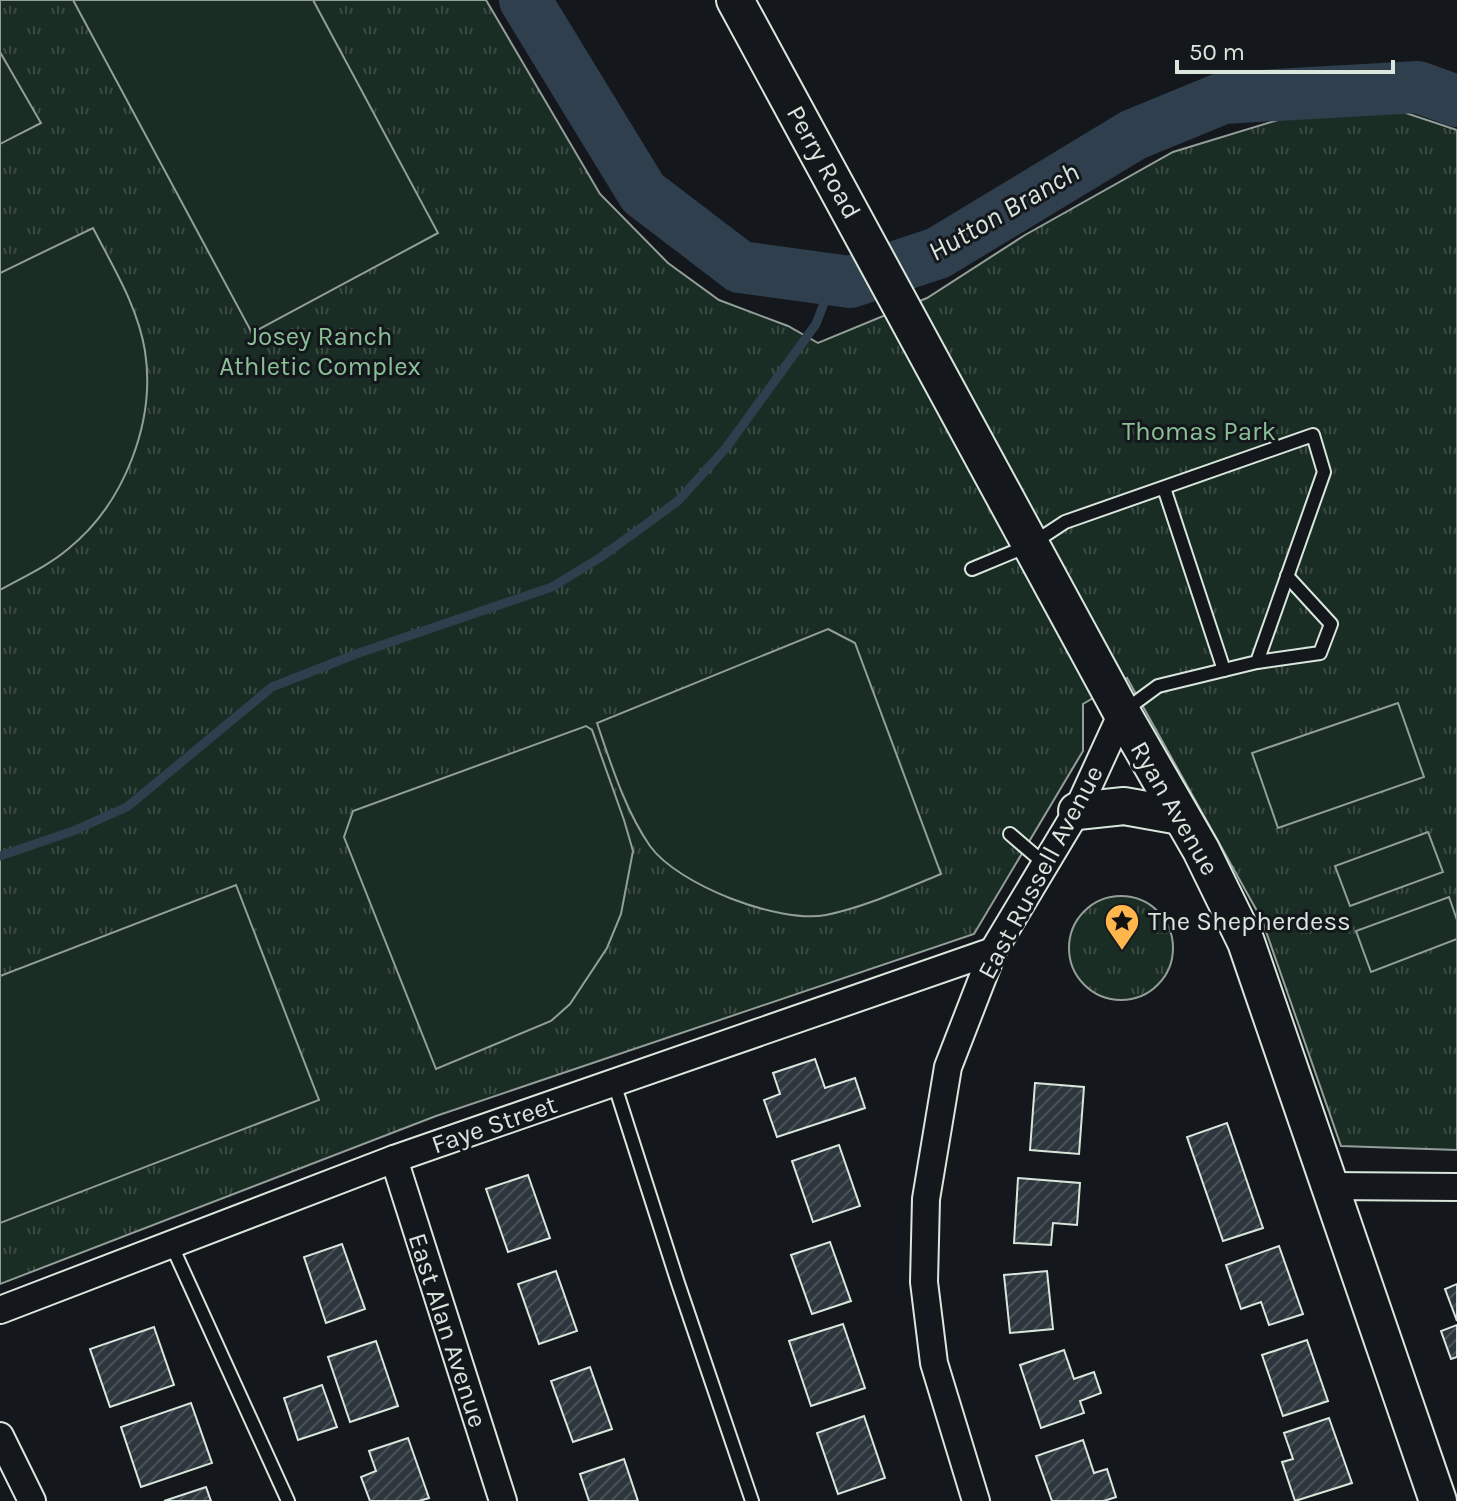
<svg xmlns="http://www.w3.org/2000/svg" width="1457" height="1501" viewBox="0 0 1457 1501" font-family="Karla,sans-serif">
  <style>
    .grass { fill: url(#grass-tufts); stroke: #939e99; stroke-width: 2 }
    .pitch { fill: #1a2d24; stroke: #939e99; stroke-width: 2 }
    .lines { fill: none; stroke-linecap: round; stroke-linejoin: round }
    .stream { stroke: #2f3f4d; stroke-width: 9 }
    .river { stroke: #2f3f4d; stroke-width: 52 }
    .building { fill: url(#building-hatch); stroke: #d8e6dc; stroke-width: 2 }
    .lane-casing { stroke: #d8e6dc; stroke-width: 16 }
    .street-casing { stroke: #d8e6dc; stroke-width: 30 }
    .secondary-casing { stroke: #d8e6dc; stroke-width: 40 }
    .lane { stroke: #14181c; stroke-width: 12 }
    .street { stroke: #14181c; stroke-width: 26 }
    .secondary { stroke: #14181c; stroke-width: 36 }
    .labels { text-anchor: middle; stroke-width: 6; stroke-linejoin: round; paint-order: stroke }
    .street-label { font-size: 26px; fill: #d8e6dc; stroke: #14181c }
    .park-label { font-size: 26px; fill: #8ac095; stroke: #14181c }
    .poi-label { font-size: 26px; fill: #d8e6dc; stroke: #14181c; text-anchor: start }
    .water-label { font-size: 28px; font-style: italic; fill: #d8e6dc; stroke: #14181c }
  </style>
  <defs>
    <pattern id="grass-tufts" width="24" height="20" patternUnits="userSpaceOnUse" patternTransform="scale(2)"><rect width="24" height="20" fill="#1a2d24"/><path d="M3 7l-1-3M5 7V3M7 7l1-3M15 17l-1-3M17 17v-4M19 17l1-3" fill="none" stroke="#3b4b43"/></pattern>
    <pattern id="building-hatch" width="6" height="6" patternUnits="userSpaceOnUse" patternTransform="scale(2)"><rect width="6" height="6" fill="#2c363c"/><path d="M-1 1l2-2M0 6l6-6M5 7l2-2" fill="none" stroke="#4a5358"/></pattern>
  </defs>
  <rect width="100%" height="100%" fill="#14181c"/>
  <g class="grass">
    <polygon points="0,0 486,0 600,194 668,263 719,300 788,326 818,343 927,298 1025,235 1173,152 1291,116 1400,111 1457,130 1457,1150 1341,1146 1262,920 1127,678 1083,704 1083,751 974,934 436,1116 0,1284"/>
    <circle cx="1121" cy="948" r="52"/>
  </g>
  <g class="pitch">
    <polygon points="73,0 313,0 438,233 252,333"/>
    <polygon points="0,52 41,123 0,144"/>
    <path d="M 93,228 C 113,267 138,307 145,351 C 156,422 124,504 68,549 C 48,566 23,577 0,590 L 0,273 Z"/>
    <path d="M 828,629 L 855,643 L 941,874 C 904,889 865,907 826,915 C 779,924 678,885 650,846 C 625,810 611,764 597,723 Z"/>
    <polygon points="1398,703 1424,777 1278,828 1252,753"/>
    <polygon points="586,726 592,730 624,820 633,851 621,914 607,948 570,1004 551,1021 436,1069 344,837 353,811"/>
    <polygon points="1428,832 1443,872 1350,906 1335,866"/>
    <polygon points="236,885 319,1100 0,1223 0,976"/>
    <polygon points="1449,897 1457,920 1457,939 1371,972 1356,931"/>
  </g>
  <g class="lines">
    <polyline class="stream" points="0,856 73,831 127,807 272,687 356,654 552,587 601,557 678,501 726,448 816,324 833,279"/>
    <polyline class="river" points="525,0 643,193 740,267 850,282 938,253 1133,135 1223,98 1418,87 1457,101"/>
  </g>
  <g class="building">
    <polygon points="815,1059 825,1088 855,1078 865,1108 777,1137 764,1100 780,1094 773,1073"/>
    <polygon points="1035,1083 1084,1087 1079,1154 1030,1150"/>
    <polygon points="1227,1123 1263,1228 1223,1241 1187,1137"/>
    <polygon points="839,1145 860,1206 813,1222 792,1161"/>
    <polygon points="528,1175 550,1238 508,1252 486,1189"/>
    <polygon points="1018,1178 1080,1183 1077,1225 1053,1223 1051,1245 1014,1243"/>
    <polygon points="830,1242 851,1301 812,1314 791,1255"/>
    <polygon points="342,1244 365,1309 326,1323 304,1257"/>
    <polygon points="1279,1246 1303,1314 1269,1325 1261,1302 1241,1309 1226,1265"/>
    <polygon points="556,1271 577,1331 539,1344 518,1284"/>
    <polygon points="1047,1271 1053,1329 1010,1333 1004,1275"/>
    <polygon points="1457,1284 1457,1321 1445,1289"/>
    <polygon points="843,1324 865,1388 811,1406 789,1341"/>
    <polygon points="1457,1325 1457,1357 1451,1359 1441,1331"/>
    <polygon points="154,1327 174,1385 110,1407 90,1349"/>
    <polygon points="1307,1340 1328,1401 1283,1416 1262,1355"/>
    <polygon points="376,1341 398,1406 350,1422 328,1357"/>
    <polygon points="1064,1350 1074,1379 1094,1372 1101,1393 1080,1401 1084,1413 1041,1428 1020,1365"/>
    <polygon points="590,1367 612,1429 573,1442 551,1381"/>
    <polygon points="322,1385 337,1427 298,1440 284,1398"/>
    <polygon points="191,1403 212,1463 141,1487 121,1427"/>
    <polygon points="864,1416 885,1478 838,1494 817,1433"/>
    <polygon points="1329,1418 1352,1483 1295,1501 1282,1462 1293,1459 1284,1433"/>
    <polygon points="408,1438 429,1498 419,1501 370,1501 361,1477 376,1471 369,1451"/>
    <polygon points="1083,1440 1094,1473 1107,1469 1116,1497 1104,1501 1052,1501 1036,1456"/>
    <polygon points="624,1459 638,1501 589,1501 580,1474"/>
    <polygon points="206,1487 211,1501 164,1501"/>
  </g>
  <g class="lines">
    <g class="lane-casing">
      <g id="lane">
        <polyline points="1164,488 1224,670"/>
        <polyline points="972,569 1030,545 1065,522 1313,435 1324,472 1257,662 1158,686 1124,711"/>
        <polyline points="1257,662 1320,653 1331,624 1287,576"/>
        <polyline points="1010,834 1045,864"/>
        <polyline points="614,1083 678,1283 752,1501"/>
        <polyline points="171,1244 288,1501"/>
      </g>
    </g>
    <g class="street-casing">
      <g id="street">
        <polyline points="394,1159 503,1501"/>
        <polyline points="1330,1186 1457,1187"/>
        <polyline points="0,1310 394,1159 993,951"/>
        <polyline points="0,1436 32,1501"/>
        <polyline points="976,1501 934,1363 924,1282 926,1199 948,1067 993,951 1077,811 1122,713"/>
      </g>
    </g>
    <g class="secondary-casing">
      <g id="secondary">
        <polyline points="735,0 1122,713 1201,850 1246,942 1438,1501"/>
        <polyline points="1077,811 1124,806 1180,816"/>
      </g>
    </g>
    <use href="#lane" class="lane"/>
    <use href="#street" class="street"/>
    <use href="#secondary" class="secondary"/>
  </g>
  <defs>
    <g id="sight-pin" transform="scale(1.8)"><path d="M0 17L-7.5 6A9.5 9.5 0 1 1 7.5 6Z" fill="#ffb74d" stroke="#14181c"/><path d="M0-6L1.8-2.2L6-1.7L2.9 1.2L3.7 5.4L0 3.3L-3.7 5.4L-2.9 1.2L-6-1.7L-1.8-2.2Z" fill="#111"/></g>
  </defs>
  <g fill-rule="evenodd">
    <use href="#sight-pin" x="1122" y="921"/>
  </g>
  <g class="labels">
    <g class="street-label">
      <text transform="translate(824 162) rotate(61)" y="9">Perry Road</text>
      <text transform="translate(1175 808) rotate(60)" y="9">Ryan Avenue</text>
      <text transform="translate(1040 872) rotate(-62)" y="9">East Russell Avenue</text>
      <text transform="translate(494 1124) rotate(-19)" y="9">Faye Street</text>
      <text transform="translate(448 1330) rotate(72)" y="9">East Alan Avenue</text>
    </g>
    <g class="park-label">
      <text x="320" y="345">Josey Ranch<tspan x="320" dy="30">Athletic Complex</tspan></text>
      <text x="1199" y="440">Thomas Park</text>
    </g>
    <g class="poi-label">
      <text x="1148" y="930">The Shepherdess</text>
    </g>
    <g class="water-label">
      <text transform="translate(1003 211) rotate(-30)" y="10">Hutton Branch</text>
    </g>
  </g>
  <path d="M1177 60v12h216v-12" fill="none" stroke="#d8e6dc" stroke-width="4"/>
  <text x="1189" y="60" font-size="24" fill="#d8e6dc" stroke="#14181c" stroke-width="6" paint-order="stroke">50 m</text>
</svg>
